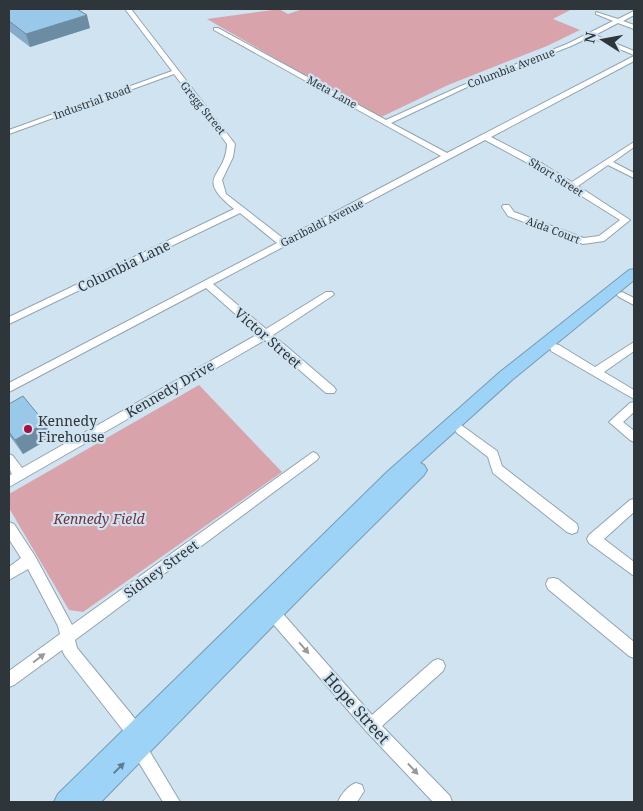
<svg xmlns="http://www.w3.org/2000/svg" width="643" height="811" viewBox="0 0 643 811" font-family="'Noto Serif',serif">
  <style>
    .green { fill: #d8a3ab }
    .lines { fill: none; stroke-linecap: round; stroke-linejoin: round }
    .minor-casing { stroke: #92a4b0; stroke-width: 2 }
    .highway-casing { stroke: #769cb5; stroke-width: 2 }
    .minor { fill: #fff; fill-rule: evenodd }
    .highway { fill: #9dd3f7; fill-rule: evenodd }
    .wall { fill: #84acc8 }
    .shaded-wall { fill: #6b8ca2 }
    .building { fill: #99c8e8; stroke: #6b8ca2 }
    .oneway { fill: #979a9d }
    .oneway2 { fill: #607d90 }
    .poi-dot { fill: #a60f45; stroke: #d0e3f0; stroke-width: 2 }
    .labels { text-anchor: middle; stroke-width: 4.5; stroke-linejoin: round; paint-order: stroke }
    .far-street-label { font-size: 11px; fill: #2f363b; stroke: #d0e3f0 }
    .street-label { font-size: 14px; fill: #2f363b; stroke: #d0e3f0 }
    .poi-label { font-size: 14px; fill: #2f363b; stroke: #d0e3f0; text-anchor: start }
    .park-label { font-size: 14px; font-style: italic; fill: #75303f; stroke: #d0e3f0 }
    .near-street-label { font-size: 16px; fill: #2f363b; stroke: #d0e3f0 }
  </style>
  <rect width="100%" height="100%" fill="#d0e3f0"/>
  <g class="green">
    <polygon points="279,9 288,14 303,9 572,9 553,19 580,30 547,46 448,85 379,118 207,19"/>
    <polygon points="199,385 282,472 83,612 69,610 9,508 9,494"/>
  </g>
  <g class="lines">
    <g class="minor-casing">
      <g id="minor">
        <path d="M 125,9 L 131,9 L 235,144 L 233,157 L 222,180 L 226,194 L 284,239 L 441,156 L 214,30 L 214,28 L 218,28 L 386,120 L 461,86 L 567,44 L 613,21 L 596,14 L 596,12 L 618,19 L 634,11 L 634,15 L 623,21 L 634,25 L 634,29 L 618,23 L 595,35 L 634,51 L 634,55 L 590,37 L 571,46 L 465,88 L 391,123 L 447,153 L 634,56 L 634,61 L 491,137 L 543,164 L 572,182 L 634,142 L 634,147 L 613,162 L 634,173 L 634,178 L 608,165 L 578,186 L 630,220 L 604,241 L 583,244 L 508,216 L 502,207 L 503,205 L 509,205 L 514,212 L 584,238 L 599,236 L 620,220 L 537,168 L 485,140 L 213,284 L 266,329 L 326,292 L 332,292 L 334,294 L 332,296 L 273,335 L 334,387 L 336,390 L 334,393 L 326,393 L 265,340 L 9,487 L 9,476 L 12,474 L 9,468 L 9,454 L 13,456 L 22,468 L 258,334 L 206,288 L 9,392 L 9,383 L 277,243 L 240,213 L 9,324 L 9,317 L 234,209 C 193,176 226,178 227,144 L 174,74 L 9,134 L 9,130 L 172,71 Z"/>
        <polygon points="622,292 634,298 634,305 619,297 617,295 619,293"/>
        <polygon points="634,342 634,351 604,372 634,390 634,399 551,351 550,348 555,344 559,345 595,367"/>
        <polygon points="634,402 634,412 623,422 634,431 634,442 630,440 609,422 630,403"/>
        <polygon points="461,425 497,451 502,466 577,524 578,528 577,532 572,534 567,532 493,473 488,457 457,433 455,430 457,427"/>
        <polygon points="313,452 317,454 319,457 317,460 75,640 77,648 141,726 143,732 141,738 135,740 129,738 65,656 62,650 14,685 9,687 9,671 60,634 58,626 28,569 9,580 9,567 21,558 9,539 9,522 14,524 35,556 72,625"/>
        <polygon points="634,499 634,512 604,539 634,562 634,576 589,543 587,539 589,535 630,500"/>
        <polygon points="553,578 558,579 634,642 634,658 629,656 548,589 546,584 548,579"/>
        <polygon points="272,605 277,607 372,715 433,661 438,659 443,661 445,666 443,671 382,726 450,796 452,802 433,802 366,731 267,617 265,612 267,607"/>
        <polygon points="138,740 144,742 180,802 163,802 130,748 132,742"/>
        <path d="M 356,783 L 362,785 L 364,791 L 357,802 L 338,802 C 341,794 348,786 356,783 Z"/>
      </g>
    </g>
    <g class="highway-casing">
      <polygon id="highway" points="634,269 634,280 512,380 420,463 424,465 427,470 424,475 309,589 101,802 54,802 58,794 387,472 500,372 629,270"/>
    </g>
    <use href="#minor" class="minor"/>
    <use href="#highway" class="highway"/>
  </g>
  <g class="wall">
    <polygon points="9,9 90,28 30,47 9,31"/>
    <polygon points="9,404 45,423 52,437 23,454 9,435"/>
  </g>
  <g class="shaded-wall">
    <polygon points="87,15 90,28 30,47 26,34"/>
    <polygon points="45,423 52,437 23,454 15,440"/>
  </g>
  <g class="building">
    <polygon points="9,9 77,9 87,15 26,34 9,21"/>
    <polygon points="23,396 45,423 15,440 9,432 9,404"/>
  </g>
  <defs><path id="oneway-solid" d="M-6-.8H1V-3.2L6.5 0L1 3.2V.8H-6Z" transform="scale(1.25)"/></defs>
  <g class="oneway">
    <use href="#oneway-solid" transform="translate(304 648) rotate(49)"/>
    <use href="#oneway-solid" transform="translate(39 658) rotate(-37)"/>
    <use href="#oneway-solid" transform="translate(413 769) rotate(47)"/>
  </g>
  <use class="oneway2" href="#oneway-solid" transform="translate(119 768) rotate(-45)"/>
  <circle class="poi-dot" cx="28" cy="429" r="5"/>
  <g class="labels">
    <g class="far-street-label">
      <text transform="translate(511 68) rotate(-21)" y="4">Columbia Avenue</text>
      <text transform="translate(332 92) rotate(29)" y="4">Meta Lane</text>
      <text transform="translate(92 102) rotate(-20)" y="4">Industrial Road</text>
      <text transform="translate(203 108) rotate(51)" y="4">Gregg Street</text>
      <text transform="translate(556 177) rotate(32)" y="4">Short Street</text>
      <text transform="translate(322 223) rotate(-27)" y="4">Garibaldi Avenue</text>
      <text transform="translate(553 230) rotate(21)" y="4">Aida Court</text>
    </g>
    <g class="street-label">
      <text transform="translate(124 266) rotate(-26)" y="5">Columbia Lane</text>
      <text transform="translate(268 338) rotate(41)" y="5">Victor Street</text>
      <text transform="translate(170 389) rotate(-30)" y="5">Kennedy Drive</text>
      <text transform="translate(161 569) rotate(-36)" y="5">Sidney Street</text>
    </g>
    <g class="poi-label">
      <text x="38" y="426">Kennedy<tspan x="38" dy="16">Firehouse</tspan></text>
    </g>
    <g class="park-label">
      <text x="99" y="524">Kennedy Field</text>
    </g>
    <g class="near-street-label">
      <text transform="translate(357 708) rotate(48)" y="6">Hope Street</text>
    </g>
  </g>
  <rect width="643" height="811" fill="none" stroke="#2f363b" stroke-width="20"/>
  <g transform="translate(603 40) rotate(281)" stroke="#d0e3f0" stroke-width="4" paint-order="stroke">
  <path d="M0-4L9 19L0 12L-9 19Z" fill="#2f363b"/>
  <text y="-8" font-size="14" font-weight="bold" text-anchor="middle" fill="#2f363b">N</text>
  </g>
</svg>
